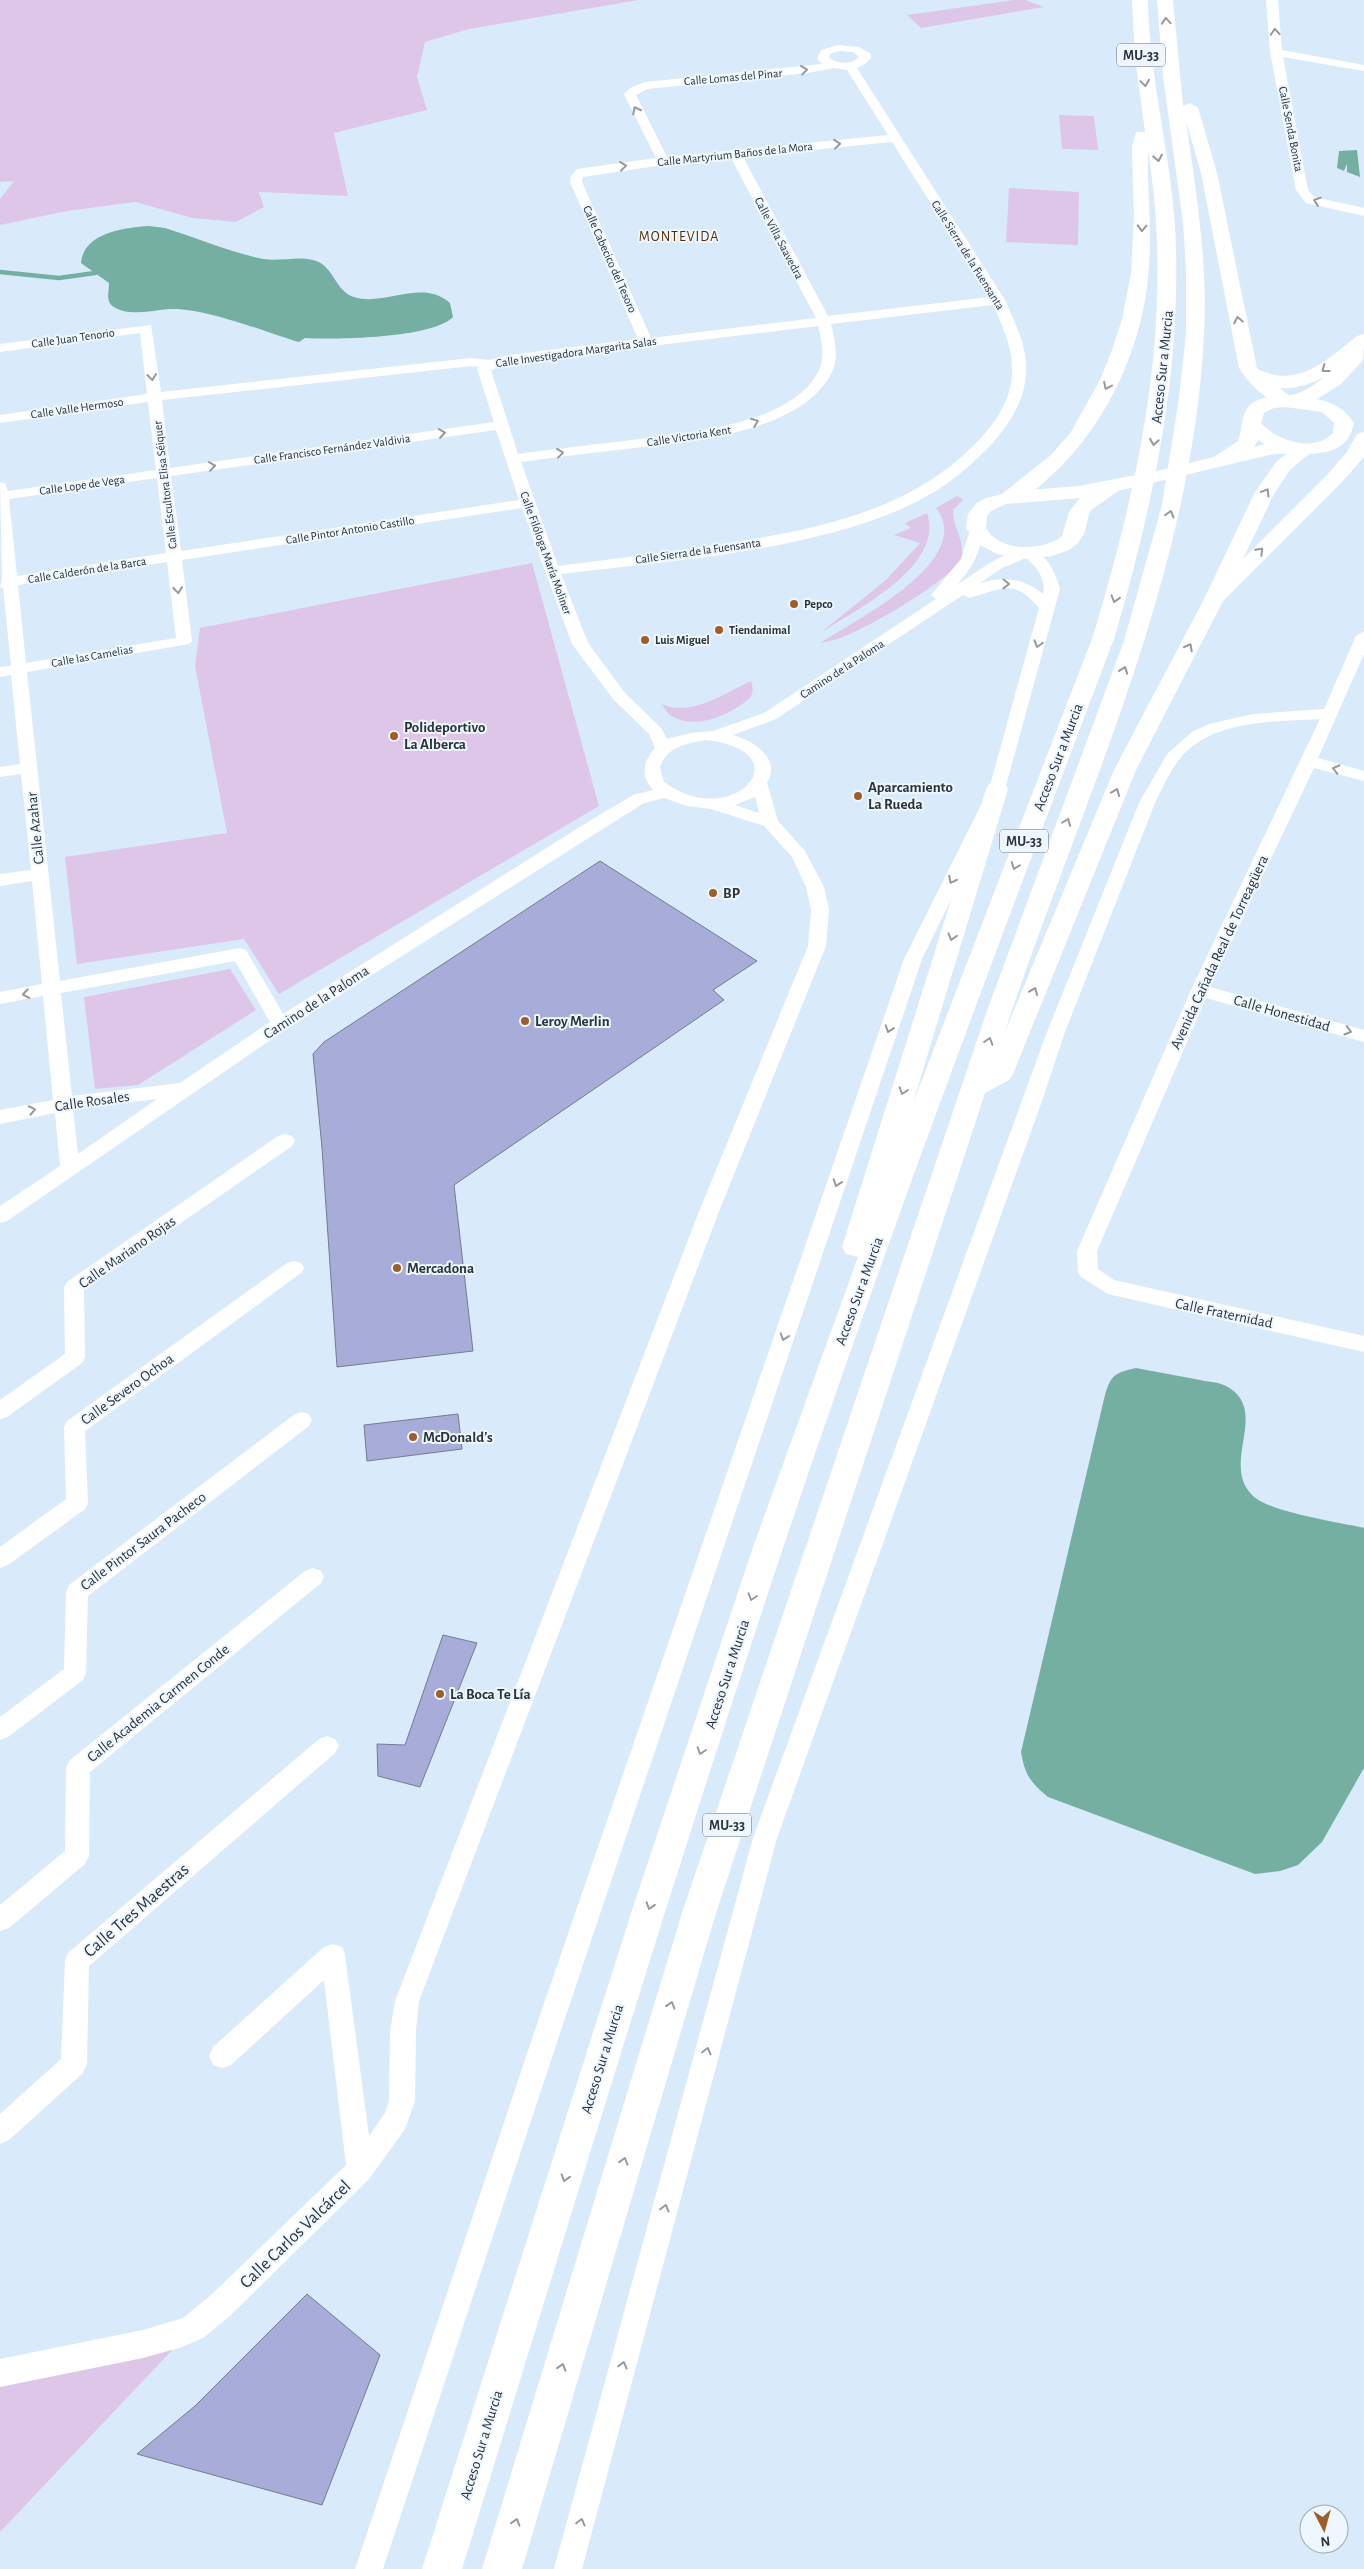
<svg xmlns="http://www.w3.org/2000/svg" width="1364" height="2569" viewBox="0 0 1364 2569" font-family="'Alegreya Sans',sans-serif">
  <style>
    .green { fill: #dec6e9 }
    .water { fill: #74afa2 }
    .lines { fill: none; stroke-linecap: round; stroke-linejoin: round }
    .stream { stroke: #74afa2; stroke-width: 4.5 }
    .building { fill: #a8acd8; stroke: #777991 }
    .street { fill: #fff; fill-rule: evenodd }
    .secondary { fill: #fff; fill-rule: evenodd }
    .highway { fill: #fff; fill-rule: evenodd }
    .oneway { stroke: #95999d }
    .poi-dot { fill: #9f5e29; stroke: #eef7ff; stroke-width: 2 }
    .labels { text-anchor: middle; stroke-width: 4; stroke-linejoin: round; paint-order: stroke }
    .far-street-label { font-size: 12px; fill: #2b333b; stroke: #eef7ff }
    .far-poi-label { font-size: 12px; font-weight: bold; fill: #2b333b; stroke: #eef7ff; text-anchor: start }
    .shield { fill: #eef7ff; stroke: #666e76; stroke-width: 1 }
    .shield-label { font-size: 14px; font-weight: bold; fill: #2b333b }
    .far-neighbourhood-label { font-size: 14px; letter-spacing: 1px; fill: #562b03; stroke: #eef7ff }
    .street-label { font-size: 15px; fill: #2b333b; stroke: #eef7ff }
    .poi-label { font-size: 15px; font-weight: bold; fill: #2b333b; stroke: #eef7ff; text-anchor: start }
    .near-street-label { font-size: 18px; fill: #2b333b; stroke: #eef7ff }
  </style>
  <rect width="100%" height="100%" fill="#d9ebfb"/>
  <g class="green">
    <polygon points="0,0 639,0 469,29 425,42 417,77 427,110 334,133 348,196 259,192 264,207 236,222 193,218 135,202 67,211 0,225 0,199 14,181 0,182"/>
    <polygon points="1014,0 1025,0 1044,7 921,28 907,15"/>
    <polygon points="1059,115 1094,116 1098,150 1062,149"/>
    <polygon points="1009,188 1079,192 1078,245 1006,242"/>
    <path d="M 957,496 L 963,500 L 953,510 C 952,525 964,540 962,555 C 959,577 865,629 843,637 C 836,640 828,641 820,643 C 854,621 977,560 936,508 Z"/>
    <path d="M 927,513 C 945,567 856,609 819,634 L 886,580 L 920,543 L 894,535 L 911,528 L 905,523 Z"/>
    <polygon points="532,563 599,806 279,994 244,939 77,964 65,857 227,833 195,666 200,628"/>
    <path d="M 751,681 L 753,689 L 751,697 C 732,714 697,731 671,716 C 668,714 664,707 661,704 C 692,717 723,694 751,681 Z"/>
    <polygon points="230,969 256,1010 138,1085 95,1089 84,997"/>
    <polygon points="193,2328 0,2532 0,2373"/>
  </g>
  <g class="water">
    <polygon points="1357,150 1360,177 1347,172 1347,164 1344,171 1337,168 1339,151"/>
    <path d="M 149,226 L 165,228 C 197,238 230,252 263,259 C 281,262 299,255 316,261 C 334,267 336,292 354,297 C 385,307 422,278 450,303 L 453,317 C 434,338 335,340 305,338 L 299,342 C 266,332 203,307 170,309 C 152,310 130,317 114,307 C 105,302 109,292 109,283 L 81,263 C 84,232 124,228 149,226 Z"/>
    <path d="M 1136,1368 C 1157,1372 1179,1376 1200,1380 C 1208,1382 1219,1382 1226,1386 C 1271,1410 1220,1463 1252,1495 C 1268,1512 1339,1522 1364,1528 L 1364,1768 L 1322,1842 L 1298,1865 L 1280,1871 L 1255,1874 L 1048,1797 C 1030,1782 1025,1775 1021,1752 L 1104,1399 C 1110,1376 1113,1373 1136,1368 Z"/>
  </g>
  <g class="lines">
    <polyline class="stream" points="0,272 59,278 95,273"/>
  </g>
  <g class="building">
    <polygon points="600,861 757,961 713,990 724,1000 454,1185 473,1351 337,1367 322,1148 313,1054 324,1042"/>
    <polygon points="458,1414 462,1449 367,1461 364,1425"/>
    <polygon points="443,1635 477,1643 420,1787 378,1776 377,1744 405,1745"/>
    <polygon points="307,2294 380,2355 322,2505 137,2454 195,2406"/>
  </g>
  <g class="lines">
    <g class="street">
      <polygon points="1266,0 1278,0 1282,50 1364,65 1364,71 1283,57 1308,190 1314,197 1364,208 1364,216 1306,203 1296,190 1270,52"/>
      <path d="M 838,45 L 859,47 L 871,54 L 871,58 L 865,64 L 857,68 L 1005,300 C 1014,321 1025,341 1026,364 C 1028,397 1010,425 988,448 C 972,464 955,479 936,491 C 839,550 674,560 561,574 L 588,643 L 625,693 L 662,729 L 667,739 L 691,733 L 713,731 L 764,713 L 936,599 L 931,595 L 961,559 L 971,527 L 981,527 L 983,530 C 981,552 972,568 957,585 C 996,559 1041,520 1060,589 L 1005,789 L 922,959 L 564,2021 L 383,2569 L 355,2569 L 538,2021 L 904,959 L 989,789 L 1039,608 C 1014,577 1000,590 969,598 L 963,595 L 776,719 L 733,735 C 753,740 782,759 767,783 L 778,821 L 805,851 L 824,887 L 829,910 L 826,946 L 718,1214 L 419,2001 L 416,2031 L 415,2101 L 405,2129 L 369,2179 L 231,2315 L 203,2338 L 179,2348 L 143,2358 L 0,2387 L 0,2359 L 143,2330 L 183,2318 L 211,2295 L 346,2165 L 324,1980 L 231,2065 L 222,2068 L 213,2065 L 209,2056 L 213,2047 L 324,1947 L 333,1944 L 342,1947 L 345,1955 L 369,2136 L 385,2113 L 389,2101 L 390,2031 L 395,2001 L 698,1214 L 808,946 L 811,910 L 806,887 L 792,857 L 764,826 L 711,809 L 687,806 L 664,798 L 644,803 L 288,1028 L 7,1221 L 0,1223 L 0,1206 L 60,1166 L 55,1113 L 0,1124 L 0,1110 L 53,1100 L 43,996 L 0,1004 L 0,992 L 42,984 L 32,881 L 0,886 L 0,874 L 31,870 L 21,774 L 0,777 L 0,767 L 20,764 L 11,675 L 0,677 L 0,667 L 11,666 L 3,587 L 0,588 L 2,578 L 0,482 L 5,483 L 8,491 L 156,470 L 148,402 L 0,423 L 0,415 L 147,394 L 140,333 L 0,352 L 0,344 L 151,325 L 161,392 L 471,358 L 489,360 L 509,355 L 638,339 L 570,182 L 571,176 L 577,169 L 656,158 L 624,94 L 630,88 L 645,82 L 822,64 L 817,59 L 821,50 ZM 839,51 L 853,52 L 859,57 C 850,65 839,64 829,58 L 830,54 ZM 834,68 L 847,70 L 888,135 L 667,157 L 636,95 L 647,89 L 808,73 ZM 892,142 L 990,297 L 828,316 L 743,157 ZM 731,158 L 816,318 L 651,338 L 582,182 L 583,177 L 663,165 ZM 993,305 C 1003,327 1013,348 1012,373 C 1011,402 994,425 974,445 C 906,514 808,531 715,545 C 663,553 611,559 558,566 L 521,462 C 556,457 591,453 626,449 C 686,442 802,434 832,372 C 839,357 835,340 831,324 ZM 818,326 C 822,341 826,359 817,374 C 787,427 679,434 624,441 C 589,445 554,449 518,454 L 491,370 L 509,363 ZM 471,366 L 479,367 L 477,369 L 494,422 L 170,468 L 162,400 ZM 496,430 L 519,500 L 181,551 L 171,476 ZM 157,478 L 166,553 L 17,576 L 9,499 ZM 522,508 L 572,644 L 613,699 L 649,734 L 655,748 C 642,762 641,776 653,790 L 633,795 L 591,820 L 283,1014 L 246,950 L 240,948 L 60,981 L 27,672 L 189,644 L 192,641 L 182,560 ZM 1026,558 C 1036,566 1047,580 1043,594 C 1024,578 1003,576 980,583 L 1002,568 ZM 167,562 L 176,638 L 26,663 L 18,585 ZM 706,740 C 805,751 733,833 664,782 L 660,768 C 665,747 688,743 706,740 ZM 755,797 L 759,813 L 735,805 ZM 235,961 L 270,1022 L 180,1083 L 72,1096 L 61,993 ZM 157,1099 L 78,1154 L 73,1109 Z"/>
      <path d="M 1364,631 L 1364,654 L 1318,758 L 1364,771 L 1364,781 L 1314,768 L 1210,987 L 1364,1030 L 1364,1042 L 1206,998 L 1097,1251 L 1098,1269 L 1114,1280 L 1364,1336 L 1364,1352 L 1108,1294 L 1081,1277 L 1078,1272 L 1077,1251 L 1191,990 L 1320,719 C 1275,722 1215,719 1182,756 C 1170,770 1163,787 1155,803 L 1065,1032 L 1042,1101 L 777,1838 L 582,2569 L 554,2569 L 753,1838 L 1047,1032 L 1139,803 L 1167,754 L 1192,732 L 1209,724 L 1253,714 L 1324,709 L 1356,636 Z"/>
      <polygon points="285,1134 292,1136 295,1141 292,1146 84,1290 85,1357 82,1363 7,1417 0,1419 0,1400 65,1354 64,1287 67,1282 278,1136"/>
      <polygon points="294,1261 301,1263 304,1268 301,1273 85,1431 88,1503 85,1509 8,1565 0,1568 0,1547 66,1499 64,1427 67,1421 287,1263"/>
      <polygon points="302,1412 309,1414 312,1420 309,1426 88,1596 86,1673 83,1680 8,1737 0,1740 0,1717 64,1669 66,1592 69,1585 295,1414"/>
      <polygon points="313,1568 321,1571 324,1577 321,1583 90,1772 89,1856 85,1864 9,1928 0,1931 0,1905 65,1851 66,1767 70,1760 305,1571"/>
      <polygon points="327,1736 335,1739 339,1746 335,1753 89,1966 87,2064 83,2073 9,2140 0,2144 0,2114 61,2059 65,1961 68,1953 319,1739"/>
    </g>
    <g class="secondary">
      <path d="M 1364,341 L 1363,360 L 1341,384 L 1317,399 C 1334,403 1344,408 1354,423 C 1346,465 1300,450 1269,455 L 1118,491 L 1090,511 L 1084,534 L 1077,544 L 1069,550 L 1052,556 L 1028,559 L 997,554 L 978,544 L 966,528 L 968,514 L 977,503 L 986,498 L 1015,491 L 1079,486 L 1157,471 L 1214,457 L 1238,441 C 1243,429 1240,415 1250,405 C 1261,395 1277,398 1291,395 C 1298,394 1306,390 1312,386 C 1328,377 1353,344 1364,341 ZM 1285,407 L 1322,412 L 1334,423 L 1333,433 C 1315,453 1277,441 1261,423 L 1264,413 L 1274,408 ZM 1258,440 L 1265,444 L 1254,447 ZM 1080,498 L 1069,512 L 1062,536 C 1043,551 1000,553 986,528 L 987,516 L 991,511 L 1006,504 Z"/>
      <polygon points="1364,432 1364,457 1341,483 1221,603 1214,605 1207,603 1204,599 1207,595 1327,475 1347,452 1357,434"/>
    </g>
    <g class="highway">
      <path d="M 1132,0 L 1148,0 C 1149,76 1170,150 1175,226 C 1183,367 1154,501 1115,636 C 1000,940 885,1243 782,1551 C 669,1889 567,2229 462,2569 L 422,2569 L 636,1898 L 752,1550 L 858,1257 L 846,1254 L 842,1247 L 986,789 L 989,784 L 997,782 L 1005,784 L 1008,789 L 913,1103 L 1093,636 C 1141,477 1175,317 1148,151 C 1147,189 1152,227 1149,265 C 1145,342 1108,424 1052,475 C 1039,487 1018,507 1000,502 L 997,498 L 1051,455 L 1071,432 L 1100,380 L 1112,350 L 1122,319 L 1131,273 L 1134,217 L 1132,147 L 1136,132 L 1145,132 L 1135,57 Z"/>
      <path d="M 1157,0 L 1173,0 L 1183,106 L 1190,103 L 1198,108 L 1217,173 L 1257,368 C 1260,371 1263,371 1268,373 C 1303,385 1331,356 1357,336 L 1364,334 L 1364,349 C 1339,368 1313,390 1280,388 L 1295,400 L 1292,404 C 1272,409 1248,383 1239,368 L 1201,173 L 1186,121 C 1196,192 1208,262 1204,334 C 1192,580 1080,804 1004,1034 L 1114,770 L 1204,599 L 1254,494 L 1276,462 L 1299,444 L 1313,444 L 1316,448 L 1290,470 L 1274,494 L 1224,599 L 1136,770 L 1013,1074 L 1009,1080 L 985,1093 L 716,1913 L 522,2569 L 482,2569 L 682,1913 L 988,1008 L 1124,641 L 1162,505 L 1179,398 L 1186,333 L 1186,270 L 1183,223 L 1163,76 Z"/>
    </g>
  </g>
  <defs><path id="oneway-chevron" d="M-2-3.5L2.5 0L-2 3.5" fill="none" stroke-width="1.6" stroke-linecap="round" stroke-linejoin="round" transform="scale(1.25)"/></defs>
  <g class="oneway">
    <use href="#oneway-chevron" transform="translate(1166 21) rotate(-94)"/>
    <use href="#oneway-chevron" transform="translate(1275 32) rotate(-94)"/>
    <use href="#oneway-chevron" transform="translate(804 70) rotate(-7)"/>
    <use href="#oneway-chevron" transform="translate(1145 83) rotate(82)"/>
    <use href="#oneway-chevron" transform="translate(636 110) rotate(-117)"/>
    <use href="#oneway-chevron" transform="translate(837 144) rotate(-6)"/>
    <use href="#oneway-chevron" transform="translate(1158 158) rotate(79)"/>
    <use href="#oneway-chevron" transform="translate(623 166) rotate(-7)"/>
    <use href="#oneway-chevron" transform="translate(1317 201) rotate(-161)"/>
    <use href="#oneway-chevron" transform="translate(1142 228) rotate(92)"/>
    <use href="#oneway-chevron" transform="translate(1238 320) rotate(-101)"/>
    <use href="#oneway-chevron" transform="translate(1325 369) rotate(143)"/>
    <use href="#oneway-chevron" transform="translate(152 377) rotate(83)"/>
    <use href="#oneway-chevron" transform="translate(1107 386) rotate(115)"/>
    <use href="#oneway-chevron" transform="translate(755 422) rotate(-21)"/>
    <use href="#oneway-chevron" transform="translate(442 433) rotate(-8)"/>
    <use href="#oneway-chevron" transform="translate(1154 442) rotate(99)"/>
    <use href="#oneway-chevron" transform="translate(560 453) rotate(-7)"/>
    <use href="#oneway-chevron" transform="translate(212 466) rotate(-8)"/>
    <use href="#oneway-chevron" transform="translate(1266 492) rotate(-59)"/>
    <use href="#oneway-chevron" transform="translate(1170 514) rotate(-75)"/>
    <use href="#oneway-chevron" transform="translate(1260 551) rotate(-46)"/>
    <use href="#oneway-chevron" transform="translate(1006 584) rotate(1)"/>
    <use href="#oneway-chevron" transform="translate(178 590) rotate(83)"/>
    <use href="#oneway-chevron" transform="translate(1115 599) rotate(107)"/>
    <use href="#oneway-chevron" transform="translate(1038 644) rotate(106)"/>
    <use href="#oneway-chevron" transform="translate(1189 647) rotate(-62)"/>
    <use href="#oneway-chevron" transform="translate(1124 670) rotate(-70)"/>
    <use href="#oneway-chevron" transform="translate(1336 769) rotate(-166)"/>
    <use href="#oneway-chevron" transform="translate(1116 792) rotate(-68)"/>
    <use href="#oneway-chevron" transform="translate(1067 822) rotate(-69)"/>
    <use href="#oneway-chevron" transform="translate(1015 866) rotate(111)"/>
    <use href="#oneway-chevron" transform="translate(952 880) rotate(117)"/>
    <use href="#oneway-chevron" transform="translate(952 937) rotate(107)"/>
    <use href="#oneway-chevron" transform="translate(1034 991) rotate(-68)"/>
    <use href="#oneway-chevron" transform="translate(26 994) rotate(170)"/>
    <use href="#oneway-chevron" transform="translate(889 1029) rotate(109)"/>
    <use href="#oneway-chevron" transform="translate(1348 1031) rotate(16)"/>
    <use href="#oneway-chevron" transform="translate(989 1041) rotate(-72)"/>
    <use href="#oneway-chevron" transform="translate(903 1091) rotate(108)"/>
    <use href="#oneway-chevron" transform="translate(32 1110) rotate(-11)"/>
    <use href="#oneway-chevron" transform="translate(837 1183) rotate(109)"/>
    <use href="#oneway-chevron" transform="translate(784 1337) rotate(109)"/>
    <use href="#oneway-chevron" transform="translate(752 1597) rotate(108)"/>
    <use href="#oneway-chevron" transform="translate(701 1751) rotate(108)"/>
    <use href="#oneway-chevron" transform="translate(650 1906) rotate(107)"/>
    <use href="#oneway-chevron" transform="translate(671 2005) rotate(-73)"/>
    <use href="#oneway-chevron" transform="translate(707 2051) rotate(-75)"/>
    <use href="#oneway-chevron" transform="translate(624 2161) rotate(-73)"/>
    <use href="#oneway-chevron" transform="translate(565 2178) rotate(107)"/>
    <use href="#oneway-chevron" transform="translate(665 2208) rotate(-75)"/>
    <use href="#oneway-chevron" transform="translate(623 2365) rotate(-75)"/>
    <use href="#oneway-chevron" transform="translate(562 2367) rotate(-73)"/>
    <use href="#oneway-chevron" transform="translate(516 2522) rotate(-73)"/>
    <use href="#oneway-chevron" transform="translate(581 2522) rotate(-75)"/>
  </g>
  <g class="poi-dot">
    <circle cx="794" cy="604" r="5"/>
    <circle cx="719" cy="630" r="5"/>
    <circle cx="645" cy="640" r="5"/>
    <circle cx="394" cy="736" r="5"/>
    <circle cx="858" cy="796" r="5"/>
    <circle cx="713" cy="893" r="5"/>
    <circle cx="525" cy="1021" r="5"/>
    <circle cx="397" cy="1268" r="5"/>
    <circle cx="413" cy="1437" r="5"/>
    <circle cx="440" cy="1694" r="5"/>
  </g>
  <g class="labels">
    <g class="far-street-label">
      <text transform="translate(733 77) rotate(-5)" y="4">Calle Lomas del Pinar</text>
      <text transform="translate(1291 129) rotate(79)" y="4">Calle Senda Bonita</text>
      <text transform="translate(735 154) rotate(-6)" y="4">Calle Martyrium Baños de la Mora</text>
      <text transform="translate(779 238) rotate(62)" y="4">Calle Villa Saavedra</text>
      <text transform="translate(968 255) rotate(58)" y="4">Calle Sierra de la Fuensanta</text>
      <text transform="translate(610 259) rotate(66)" y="4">Calle Cabecico del Tesoro</text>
      <text transform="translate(73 338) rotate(-8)" y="4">Calle Juan Tenorio</text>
      <text transform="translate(576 352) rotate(-8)" y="4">Calle Investigadora Margarita Salas</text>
      <text transform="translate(77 408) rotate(-8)" y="4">Calle Valle Hermoso</text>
      <text transform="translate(689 436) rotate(-9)" y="4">Calle Victoria Kent</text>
      <text transform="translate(332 449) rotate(-8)" y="4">Calle Francisco Fernández Valdivia</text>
      <text transform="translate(82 485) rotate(-8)" y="4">Calle Lope de Vega</text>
      <text transform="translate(165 485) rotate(-97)" y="4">Calle Escultora Elisa Séiquer</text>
      <text transform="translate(350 530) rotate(-9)" y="4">Calle Pintor Antonio Castillo</text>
      <text transform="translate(698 551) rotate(-8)" y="4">Calle Sierra de la Fuensanta</text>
      <text transform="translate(546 553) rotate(70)" y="4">Calle Filóloga María Moliner</text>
      <text transform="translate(87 570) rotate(-9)" y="4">Calle Calderón de la Barca</text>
      <text transform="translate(92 656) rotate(-10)" y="4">Calle las Camelias</text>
      <text transform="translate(842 669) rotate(-33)" y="4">Camino de la Paloma</text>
    </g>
    <g class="far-poi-label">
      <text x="804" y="608">Pepco</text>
      <text x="729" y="634">Tiendanimal</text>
      <text x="655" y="644">Luis Miguel</text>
    </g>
    <g class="shield">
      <rect x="1117" y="43.5" width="48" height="23" rx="4"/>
      <rect x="1000" y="829.5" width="48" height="23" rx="4"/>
      <rect x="703" y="1813.5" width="48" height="23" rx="4"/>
    </g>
    <g class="shield-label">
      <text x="1141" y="60">MU-33</text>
      <text x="1024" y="846">MU-33</text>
      <text x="727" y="1830">MU-33</text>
    </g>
    <g class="far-neighbourhood-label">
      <text x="679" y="241">MONTEVIDA</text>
    </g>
    <g class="street-label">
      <text transform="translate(1162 367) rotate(-84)" y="5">Acceso Sur a Murcia</text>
      <text transform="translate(1058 757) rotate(-69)" y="5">Acceso Sur a Murcia</text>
      <text transform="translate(35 828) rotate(-96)" y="5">Calle Azahar</text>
      <text transform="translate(1219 952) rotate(-65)" y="5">Avenida Cañada Real de Torreagüera</text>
      <text transform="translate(316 1002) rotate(-33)" y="5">Camino de la Paloma</text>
      <text transform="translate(1282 1013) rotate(16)" y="5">Calle Honestidad</text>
      <text transform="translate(92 1101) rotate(-8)" y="5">Calle Rosales</text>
      <text transform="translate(127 1252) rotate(-35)" y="5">Calle Mariano Rojas</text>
      <text transform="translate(859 1291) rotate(-70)" y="5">Acceso Sur a Murcia</text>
      <text transform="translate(1224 1313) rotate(12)" y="5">Calle Fraternidad</text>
      <text transform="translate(127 1389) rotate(-36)" y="5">Calle Severo Ochoa</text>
      <text transform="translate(143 1541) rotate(-37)" y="5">Calle Pintor Saura Pacheco</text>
      <text transform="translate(727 1674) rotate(-72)" y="5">Acceso Sur a Murcia</text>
      <text transform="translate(158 1703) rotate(-39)" y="5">Calle Academia Carmen Conde</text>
      <text transform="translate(602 2059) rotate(-73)" y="5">Acceso Sur a Murcia</text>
      <text transform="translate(481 2445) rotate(-73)" y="5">Acceso Sur a Murcia</text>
    </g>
    <g class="poi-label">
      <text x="404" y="732">Polideportivo<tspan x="404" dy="17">La Alberca</tspan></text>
      <text x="868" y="792">Aparcamiento<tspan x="868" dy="17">La Rueda</tspan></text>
      <text x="723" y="898">BP</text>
      <text x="535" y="1026">Leroy Merlin</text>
      <text x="407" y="1273">Mercadona</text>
      <text x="423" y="1442">McDonald's</text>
      <text x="450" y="1699">La Boca Te Lía</text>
    </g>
    <g class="near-street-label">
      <text transform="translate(136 1910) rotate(-41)" y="6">Calle Tres Maestras</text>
      <text transform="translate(295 2234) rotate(-44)" y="6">Calle Carlos Valcárcel</text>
    </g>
  </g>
  <g transform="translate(1324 2529) rotate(174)"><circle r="24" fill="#eef7ff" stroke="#a0a9b1"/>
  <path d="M0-4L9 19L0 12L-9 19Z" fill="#9f5e29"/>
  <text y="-8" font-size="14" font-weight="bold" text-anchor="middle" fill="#2b333b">N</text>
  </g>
</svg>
